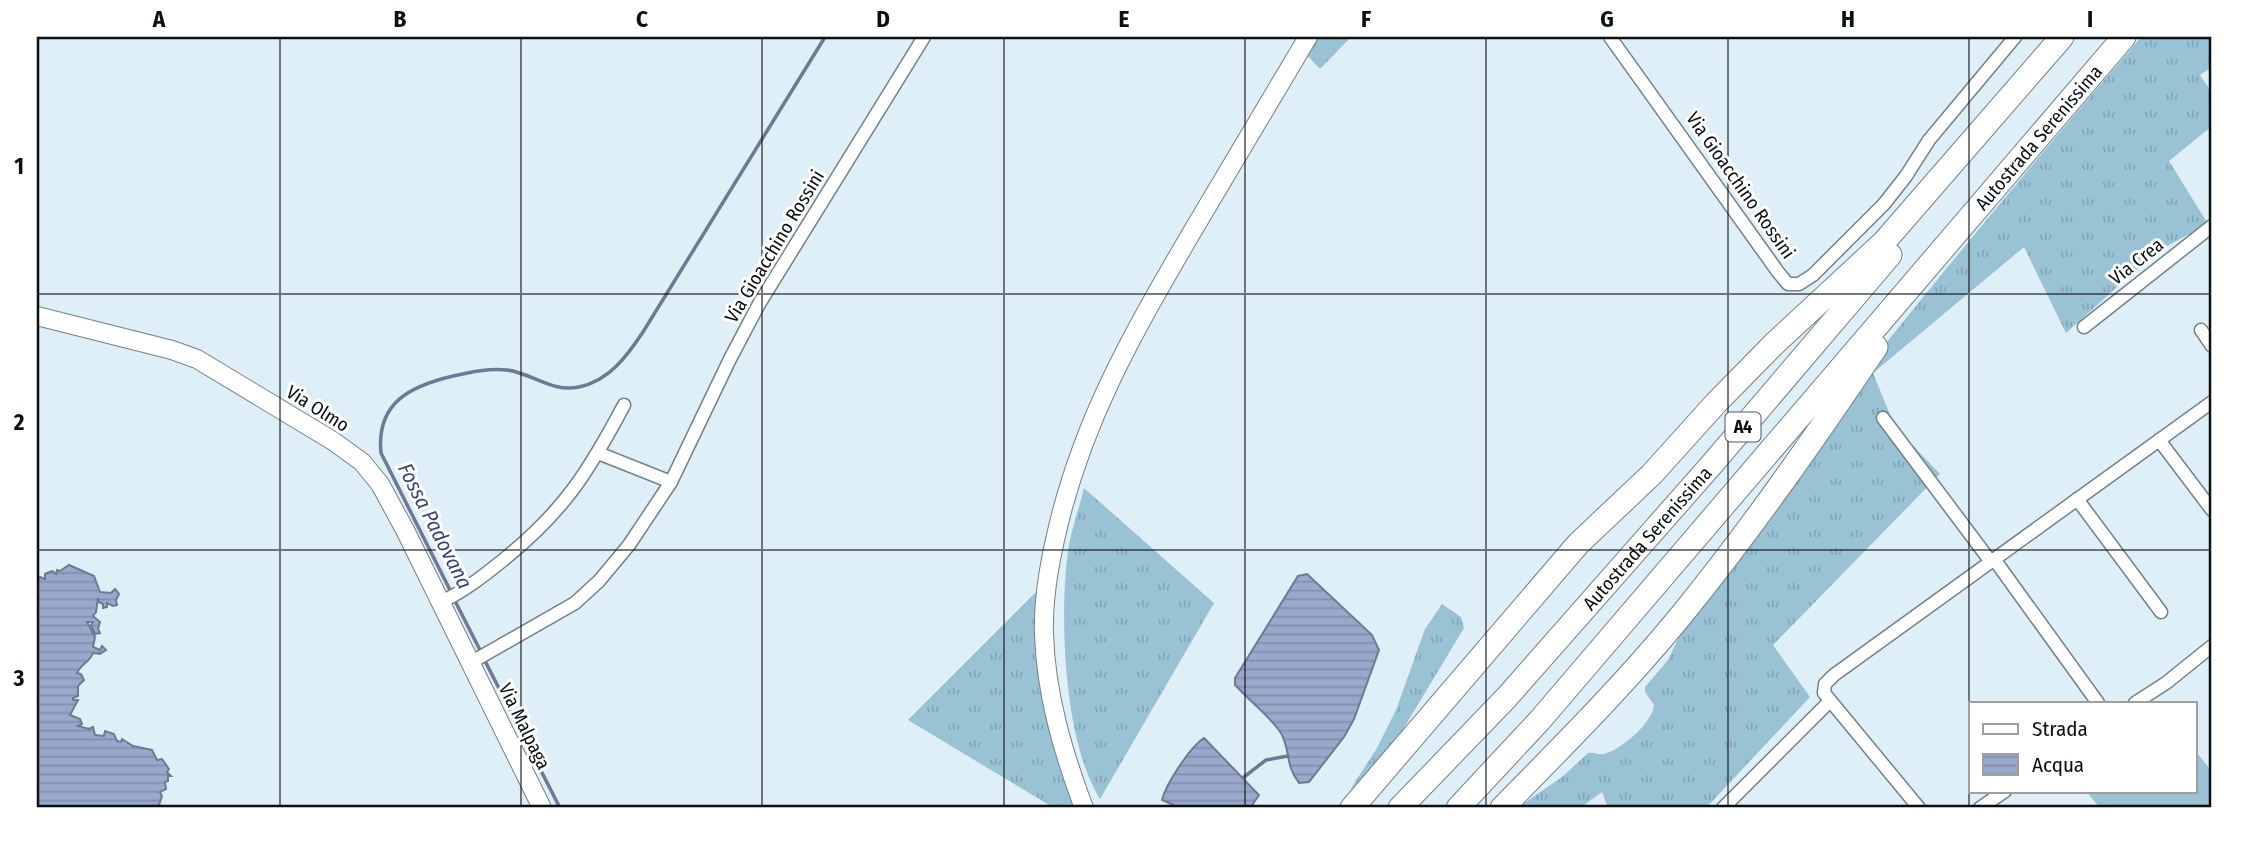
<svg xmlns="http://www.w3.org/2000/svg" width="2249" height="845" viewBox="0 0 2249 845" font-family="'Fira Sans Condensed',sans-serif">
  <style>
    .grass { fill: url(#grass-tufts) }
    .park { fill: #99c2d5 }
    .water { fill: url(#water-rules); stroke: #6e7a94; stroke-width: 2 }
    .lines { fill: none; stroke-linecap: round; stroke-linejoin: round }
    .stream { stroke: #6e7a94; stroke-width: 3.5 }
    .street-casing { stroke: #738188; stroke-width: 15 }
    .secondary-casing { stroke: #738188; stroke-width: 20 }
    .highway-casing { stroke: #738188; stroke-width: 25 }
    .street { stroke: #fff; stroke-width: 12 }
    .secondary { stroke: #fff; stroke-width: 18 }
    .highway { stroke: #fff; stroke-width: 23 }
    .grid { fill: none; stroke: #0a0f12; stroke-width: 2; stroke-opacity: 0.55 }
    .labels { text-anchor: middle; stroke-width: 6; stroke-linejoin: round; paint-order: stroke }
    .shield { fill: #fff; stroke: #545759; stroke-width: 2 }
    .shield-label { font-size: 18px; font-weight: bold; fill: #0a0f12 }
    .street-label { font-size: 19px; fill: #0a0f12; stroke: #fff }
    .water-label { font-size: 21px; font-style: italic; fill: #324574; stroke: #fff }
    .neatline { fill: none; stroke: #0a0f12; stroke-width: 2.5 }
    .grid-label { font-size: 23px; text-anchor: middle; font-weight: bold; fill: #0a0f12 }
  </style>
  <defs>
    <pattern id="grass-tufts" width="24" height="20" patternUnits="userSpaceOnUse" patternTransform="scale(1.75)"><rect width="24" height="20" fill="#99c2d5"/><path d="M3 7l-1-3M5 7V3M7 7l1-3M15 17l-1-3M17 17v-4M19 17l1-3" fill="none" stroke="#82a6b6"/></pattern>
    <pattern id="water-rules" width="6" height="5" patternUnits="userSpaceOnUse" patternTransform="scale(1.75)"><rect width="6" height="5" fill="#99a8cb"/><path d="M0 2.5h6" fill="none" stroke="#828fad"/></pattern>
  </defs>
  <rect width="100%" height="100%" fill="#dfeff7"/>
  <g class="grass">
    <polygon points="1316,37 1351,37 1320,69 1306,54"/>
    <path d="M 2141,37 L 2209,37 L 2212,39 L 2212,67 L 2200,75 L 2212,93 L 2212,126 L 2169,161 L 2208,224 L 2156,252 L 2066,333 L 2024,247 L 1873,373 L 1895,427 L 1940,474 L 1773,645 L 1810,697 L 1706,808 L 1608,808 L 1602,792 L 1580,808 L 1517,808 L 1562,777 L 1588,753 C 1594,752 1598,755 1604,754 C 1621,750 1653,722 1654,705 L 1645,692 L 1645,687 L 1668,660 L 1686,622 C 1753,527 1818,429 1890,338 C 1972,236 2056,136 2141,37 Z"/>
    <path d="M 1084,488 L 1214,603 L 1100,799 C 1064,742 1059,618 1068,551 C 1071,530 1079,509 1084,488 Z"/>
    <polygon points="1041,587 1052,738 1061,773 1075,808 1054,808 908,720"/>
    <polygon points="1442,604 1461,617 1464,628 1390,751 1350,790 1377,748 1396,710 1425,629"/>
  </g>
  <polygon class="park" points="2195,750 2212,772 2212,808 2100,808 2086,791 2195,791"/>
  <g class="water">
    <path d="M 69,565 L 94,576 L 100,592 L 111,593 L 115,589 L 119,594 L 116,600 L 117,605 L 113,606 L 107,603 L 107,607 L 103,608 L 103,604 L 99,602 L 98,598 L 96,612 L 93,616 L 100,622 L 98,629 L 100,633 L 95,634 L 91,625 L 93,622 L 87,622 L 95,637 L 93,647 L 100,650 L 102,646 L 106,650 L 100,654 L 93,653 C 90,662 82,663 77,673 L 81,674 L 84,680 L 78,686 L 78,696 L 73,698 L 73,700 L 78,700 L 70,715 L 80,719 L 82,724 L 78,726 L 89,729 L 93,727 L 95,735 L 104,736 L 105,731 L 114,734 L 117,741 L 121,742 L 122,739 L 133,746 L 152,750 L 157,760 L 162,759 L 169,769 L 167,772 L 171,776 L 168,776 L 168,781 L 165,782 L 166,789 L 160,792 L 162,796 L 158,808 L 37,808 L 37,580 L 40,577 L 45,579 L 45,574 L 52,571 L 56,574 L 57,570 L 60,571 Z"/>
    <path d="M 1307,574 L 1372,635 L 1379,650 L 1354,719 L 1344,737 L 1309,782 L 1299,783 C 1285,764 1291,754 1282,735 C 1274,720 1251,702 1239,689 L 1235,685 L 1235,678 L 1298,576 Z"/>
    <path d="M 1204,738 L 1259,795 L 1250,808 L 1180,808 L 1162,800 C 1166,784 1190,747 1204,738 Z"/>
  </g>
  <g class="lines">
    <g class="stream">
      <path d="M 451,592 L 381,453 C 376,402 411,386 453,376 C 471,372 489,368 507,370 C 532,373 552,393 579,387 C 609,381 627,356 643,332 L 825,37"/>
      <polyline points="454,599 481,652"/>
      <polyline points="484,659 560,808"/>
      <polyline points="1244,777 1266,760 1288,756"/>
    </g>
    <g class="street-casing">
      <g id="street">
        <polyline points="1610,37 1778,272 1788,284 1799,284 1813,275 1884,204 1906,176 1929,140 2015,37"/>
        <polyline points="2084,327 2212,226"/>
        <polyline points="2201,330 2212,346"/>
        <polyline points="1883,418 1991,562"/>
        <polyline points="2159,440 2212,510"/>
        <polyline points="598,453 671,482"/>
        <polyline points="2077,499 2161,612"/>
        <polyline points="1994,559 2098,703"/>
        <path d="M 439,603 C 463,592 482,577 502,561 C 563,512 588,473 624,405"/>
        <polyline points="470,663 575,603 599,581 629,545 671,482 730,359 759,304 924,37"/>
        <polyline points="2135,703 2166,683 2212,646"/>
        <polyline points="1723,808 1830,701"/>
        <polyline points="1919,808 1824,693 1825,684 1834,675 2212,402"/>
        <polyline points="1980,808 2005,791"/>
      </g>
    </g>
    <g class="secondary-casing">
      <g id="secondary">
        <polyline points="37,316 172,350 197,359 333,441 362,462 380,484 405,530 542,808"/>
        <path d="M 1084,808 C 1063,752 1046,695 1044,634 C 1043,602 1048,571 1055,540 C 1080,424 1133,333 1192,232 C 1230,167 1269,102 1308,37"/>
      </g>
    </g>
    <g class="highway-casing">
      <g id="highway">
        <polyline points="1352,808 1578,544 1652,474 1716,403 1774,344 1884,242 2062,37"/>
        <path id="s1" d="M 1400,808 L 1507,697 L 1713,463 L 1890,255"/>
        <path id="s2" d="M 1458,808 L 1540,720 L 2124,37"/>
        <path d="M 1502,808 C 1563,746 1624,685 1679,618 C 1750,531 1814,439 1876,347"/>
      </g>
    </g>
    <use href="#street" class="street"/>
    <use href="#secondary" class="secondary"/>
    <use href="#highway" class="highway"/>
  </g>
  <path class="grid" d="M 280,37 L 280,808M 521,37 L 521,808M 762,37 L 762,808M 1004,37 L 1004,808M 1245,37 L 1245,808M 1486,37 L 1486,808M 1728,37 L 1728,808M 1969,37 L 1969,808M 37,294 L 2212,294M 37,550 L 2212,550"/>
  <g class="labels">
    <rect class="shield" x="1725.5" y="412.5" width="35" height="29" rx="5"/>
    <g class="shield-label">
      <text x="1743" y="433">A4</text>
    </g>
    <g class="street-label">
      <text dy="7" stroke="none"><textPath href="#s2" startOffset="887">Autostrada Serenissima</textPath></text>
      <text transform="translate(1741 185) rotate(55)" y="7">Via Gioacchino Rossini</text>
      <text transform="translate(774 246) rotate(-59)" y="7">Via Gioacchino Rossini</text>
      <text transform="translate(2136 261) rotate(-38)" y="7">Via Crea</text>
      <text transform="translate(318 408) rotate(32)" y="7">Via Olmo</text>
      <text dy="7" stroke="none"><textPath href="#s1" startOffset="366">Autostrada Serenissima</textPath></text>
      <text transform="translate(525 726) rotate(64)" y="7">Via Malpaga</text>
    </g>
    <g class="water-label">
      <text transform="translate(435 526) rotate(63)" y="7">Fossa Padovana</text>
    </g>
  </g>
  <rect width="2249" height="845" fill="none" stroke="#ffffff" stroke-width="77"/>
  <rect x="1969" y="702" width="228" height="91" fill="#ffffff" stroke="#9d9fa0" stroke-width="2"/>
  <rect x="1983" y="724" width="35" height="10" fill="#ffffff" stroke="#9d9fa0" stroke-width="2"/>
  <text x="2032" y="736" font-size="21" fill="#0a0f12">Strada</text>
  <rect x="1983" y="754" width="35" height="21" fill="url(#water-rules)" stroke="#9d9fa0" stroke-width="2"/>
  <text x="2032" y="772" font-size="21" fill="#0a0f12">Acqua</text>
  <rect x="38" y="38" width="2172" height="768" class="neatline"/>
  <g class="grid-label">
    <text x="159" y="27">A</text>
    <text x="400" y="27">B</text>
    <text x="642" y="27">C</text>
    <text x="883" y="27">D</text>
    <text x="1124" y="27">E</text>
    <text x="1366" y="27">F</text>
    <text x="1607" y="27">G</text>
    <text x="1848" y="27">H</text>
    <text x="2090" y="27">I</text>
    <text x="19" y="174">1</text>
    <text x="19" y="430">2</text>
    <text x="19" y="686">3</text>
  </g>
</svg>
